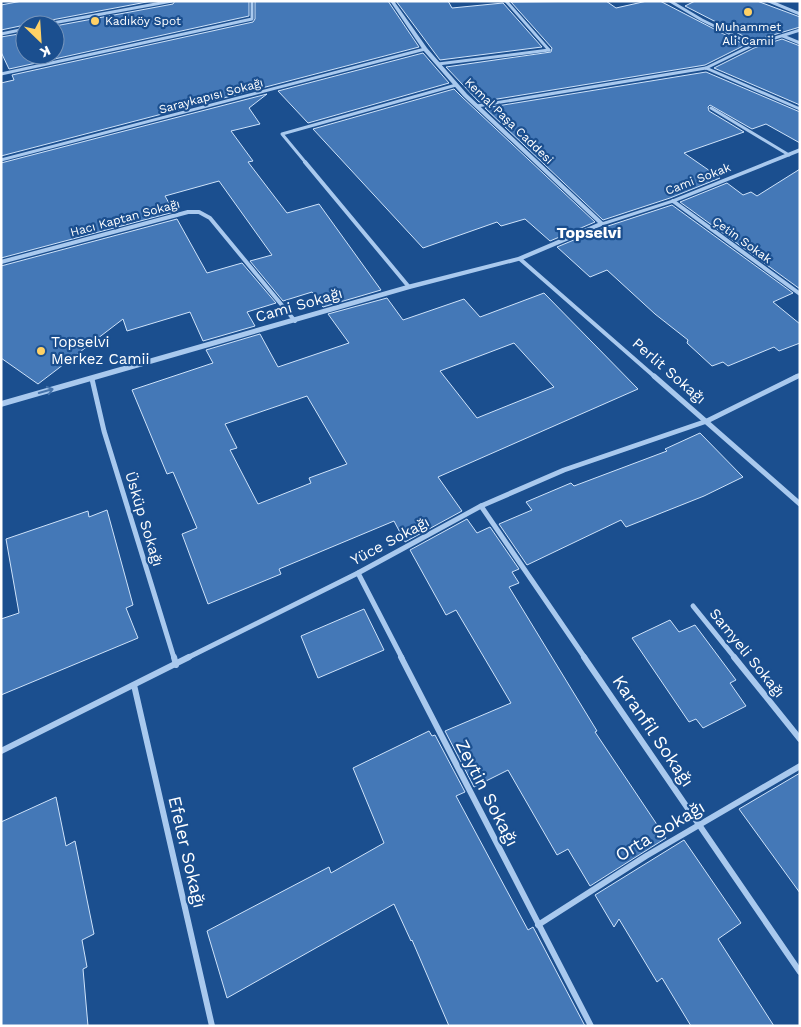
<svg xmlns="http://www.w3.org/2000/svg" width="801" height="1027" viewBox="0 0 801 1027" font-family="'Work Sans',sans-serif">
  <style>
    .building { fill: #4478b7; stroke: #cfe3fa; fill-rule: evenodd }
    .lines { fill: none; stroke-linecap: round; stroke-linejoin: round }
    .minor-far3 { stroke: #a9c9ee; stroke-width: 3 }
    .minor-far2 { stroke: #a9c9ee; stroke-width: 4 }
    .minor-far1 { stroke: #a9c9ee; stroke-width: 5 }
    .minor { stroke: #a9c9ee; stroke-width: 6 }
    .tertiary { fill: #a9c9ee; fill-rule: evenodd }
    .oneway { stroke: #4674ac }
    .poi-dot { fill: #ffd166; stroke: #1b4f8f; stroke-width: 2 }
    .labels { text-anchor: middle; stroke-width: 4.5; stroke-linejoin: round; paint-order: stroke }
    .far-poi-label { font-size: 12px; fill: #fff; stroke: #1b4f8f; text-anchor: start }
    .far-street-label { font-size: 12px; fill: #fff; stroke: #1b4f8f }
    .street-label { font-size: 15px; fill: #fff; stroke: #1b4f8f }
    .poi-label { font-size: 15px; fill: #fff; stroke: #1b4f8f; text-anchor: start }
    .far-district-label { font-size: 16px; font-weight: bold; fill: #fff; stroke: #1b4f8f }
    .near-street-label { font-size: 18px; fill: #fff; stroke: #1b4f8f }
  </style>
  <rect width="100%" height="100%" fill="#1b4f8f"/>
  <g class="building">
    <polygon points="22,1 152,1 41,22 39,25 25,25 1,30 1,5"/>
    <polygon points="175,1 249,1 249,16 9,69 1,52 1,37 25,33 25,55 55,55 55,26 173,4"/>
    <polygon points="255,1 388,1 419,47 1,156 1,83 14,80 12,75 253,22 255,19"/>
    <polygon points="396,1 448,1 452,8 503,3 542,47 440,60"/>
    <polygon points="606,1 616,8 647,1 660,1 745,45 705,65 479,102 446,67 551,52 552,48 511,2"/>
    <polygon points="695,1 757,1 800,17 800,27 753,41 685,6"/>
    <polygon points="782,39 800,46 800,105 714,68 754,48"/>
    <polygon points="423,53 449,83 308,123 278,91"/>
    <polygon points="706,72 800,112 800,143 766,124 752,129 710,105 708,107 709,111 744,132 684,153 720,178 670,198 603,220 485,108"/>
    <polygon points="454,89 462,97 595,222 550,241 525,219 501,226 497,222 423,248 313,129"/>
    <polygon points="267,94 249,108 260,124 231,131 253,161 248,162 287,213 319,204 381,290 323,307 312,292 283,301 250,261 272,255 219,181 165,196 174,212 1,258 1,163"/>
    <polygon points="800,169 800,289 680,202 727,183 743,195 751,192 757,196"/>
    <polygon points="672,205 793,293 773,302 800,324 800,343 779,351 774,347 728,366 723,362 712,366 687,343 688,340 655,314 607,270 590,277 557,247 605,227"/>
    <polygon points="177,219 207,273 242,263 276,303 247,312 255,326 203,341 190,312 127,331 123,319 38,384 1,358 1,266"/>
    <path d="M 544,293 L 638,389 L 438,477 L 462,511 L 405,542 L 394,521 L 279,569 L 281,574 L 208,604 L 182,534 L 197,528 L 173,472 L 167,474 L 132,390 L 213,363 L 206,350 L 260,334 L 278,367 L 349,343 L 328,314 L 387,298 L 403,320 L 464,299 L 480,317 ZM 514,343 L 554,387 L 477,418 L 440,371 ZM 307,396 L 347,464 L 309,478 L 311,483 L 258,504 L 230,450 L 237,448 L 225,424 Z"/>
    <polygon points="700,433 743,477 704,496 626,527 621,520 527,565 499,524 532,510 526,502 571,483 574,486 667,451 665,449"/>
    <polygon points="107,510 133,605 126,608 138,638 1,695 1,619 19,613 6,539 88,511 89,517"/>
    <polygon points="467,519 477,533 490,527 519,569 512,572 519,583 509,587 597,731 595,732 666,838 590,886 568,849 557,855 508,770 474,787 445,731 511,703 456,610 446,615 410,550"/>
    <polygon points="364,609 384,650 318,678 301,636"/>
    <polygon points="670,620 679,632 695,625 736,680 730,683 746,706 703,728 696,719 689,722 632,638"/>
    <polygon points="429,731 432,736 435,735 465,792 456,796 528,930 533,927 585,1026 449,1026 412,940 411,941 394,904 227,998 207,931 329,867 331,873 384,843 353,768"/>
    <polygon points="800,773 800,893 739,809"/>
    <polygon points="56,797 66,846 75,841 94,934 82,940 87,967 83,969 88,1026 1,1026 1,822"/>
    <polygon points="684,840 741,923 718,939 774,1026 691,1026 662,978 657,982 619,919 614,927 595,895"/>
  </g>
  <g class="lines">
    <g class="minor-far3">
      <polyline points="506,1 549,50"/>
      <polyline points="670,1 702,20 753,45"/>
      <polyline points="769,1 800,14"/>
      <polyline points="42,25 172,1"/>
      <polyline points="1,34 25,29"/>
      <polyline points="783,36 800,43"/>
      <polyline points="438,64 549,50"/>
      <polyline points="706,68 753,45 800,30"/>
      <polyline points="1,74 252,19 252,1"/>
      <polyline points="477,106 706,68 800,109"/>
      <polyline points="711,108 789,155"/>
      <polyline points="1,160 425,49"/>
      <polyline points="306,163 282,134 456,85"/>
    </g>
    <g class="minor-far2">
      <polyline points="305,162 409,287"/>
      <polyline points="673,201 800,294"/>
      <polyline points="520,259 655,377"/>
      <polyline points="1,262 188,212 199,212 210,218 295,321"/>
      <polyline points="795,377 800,375"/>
    </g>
    <g class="minor-far1">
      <polyline points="654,376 800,504"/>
      <polyline points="92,379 104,431 174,658"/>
      <polyline points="481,506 585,658"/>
      <polyline points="358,573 402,658"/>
      <polyline points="693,606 735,658"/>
      <polyline points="187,658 358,573 481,506 564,470 707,421 798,376"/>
    </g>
    <g class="minor">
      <polyline points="174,657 176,665"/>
      <polyline points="401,657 591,1026"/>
      <polyline points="584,657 800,972"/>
      <polyline points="734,657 800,739"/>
      <polyline points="134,685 212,1026"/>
      <polyline points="1,751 189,657"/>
      <polyline points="538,925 646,856 800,766"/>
    </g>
    <polygon class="tertiary" points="390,1 394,1 427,48 467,94 603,222 671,200 800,148 800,152 675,202 604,225 522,260 410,289 1,407 1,401 407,285 518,257 598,223 463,96 423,50"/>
  </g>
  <defs><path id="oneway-shaft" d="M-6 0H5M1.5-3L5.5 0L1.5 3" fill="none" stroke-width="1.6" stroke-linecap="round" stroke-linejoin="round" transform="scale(1.25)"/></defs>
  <use class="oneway" href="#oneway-shaft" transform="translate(46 391) rotate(-16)"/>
  <g class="poi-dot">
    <circle cx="748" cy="12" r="5"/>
    <circle cx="95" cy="21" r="5"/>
    <circle cx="41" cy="351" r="5"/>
  </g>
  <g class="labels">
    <g class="far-poi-label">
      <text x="105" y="25">Kadıköy Spot</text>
      <text x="748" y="31" text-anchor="middle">Muhammet<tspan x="748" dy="14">Ali Camii</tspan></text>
    </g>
    <g class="far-street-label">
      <text transform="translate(211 96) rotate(-15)" y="4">Saraykapısı Sokağı</text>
      <text transform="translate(509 121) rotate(44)" y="4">Kemal Paşa Caddesi</text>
      <text transform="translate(698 179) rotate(-21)" y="4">Cami Sokak</text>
      <text transform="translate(125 218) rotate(-15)" y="4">Hacı Kaptan Sokağı</text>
      <text transform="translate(742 240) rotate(36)" y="4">Çetin Sokak</text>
    </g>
    <g class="street-label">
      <text transform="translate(299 305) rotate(-16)" y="5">Cami Sokağı</text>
      <text transform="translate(669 371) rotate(41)" y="5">Perlit Sokağı</text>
      <text transform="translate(144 519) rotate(73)" y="5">Üsküp Sokağı</text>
      <text transform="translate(390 541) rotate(-28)" y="5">Yüce Sokağı</text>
      <text transform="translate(747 653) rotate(51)" y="5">Samyeli Sokağı</text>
    </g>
    <g class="poi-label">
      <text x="51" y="347">Topselvi<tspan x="51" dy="17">Merkez Camii</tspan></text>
    </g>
    <g class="far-district-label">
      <text x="589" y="238">Topselvi</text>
    </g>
    <g class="near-street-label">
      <text transform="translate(653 731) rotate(56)" y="6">Karanfil Sokağı</text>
      <text transform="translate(487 793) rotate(63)" y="6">Zeytin Sokağı</text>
      <text transform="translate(660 831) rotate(-31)" y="6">Orta Sokağı</text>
      <text transform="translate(187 852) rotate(77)" y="6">Efeler Sokağı</text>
    </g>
  </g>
  <rect width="801" height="1027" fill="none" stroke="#ffffff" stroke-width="5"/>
  <g transform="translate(40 40) rotate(155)"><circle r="24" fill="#1b4f8f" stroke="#7695bc"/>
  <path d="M0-4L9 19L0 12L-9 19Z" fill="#ffd166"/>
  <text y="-8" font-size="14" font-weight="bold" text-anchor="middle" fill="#ffffff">K</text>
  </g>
</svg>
